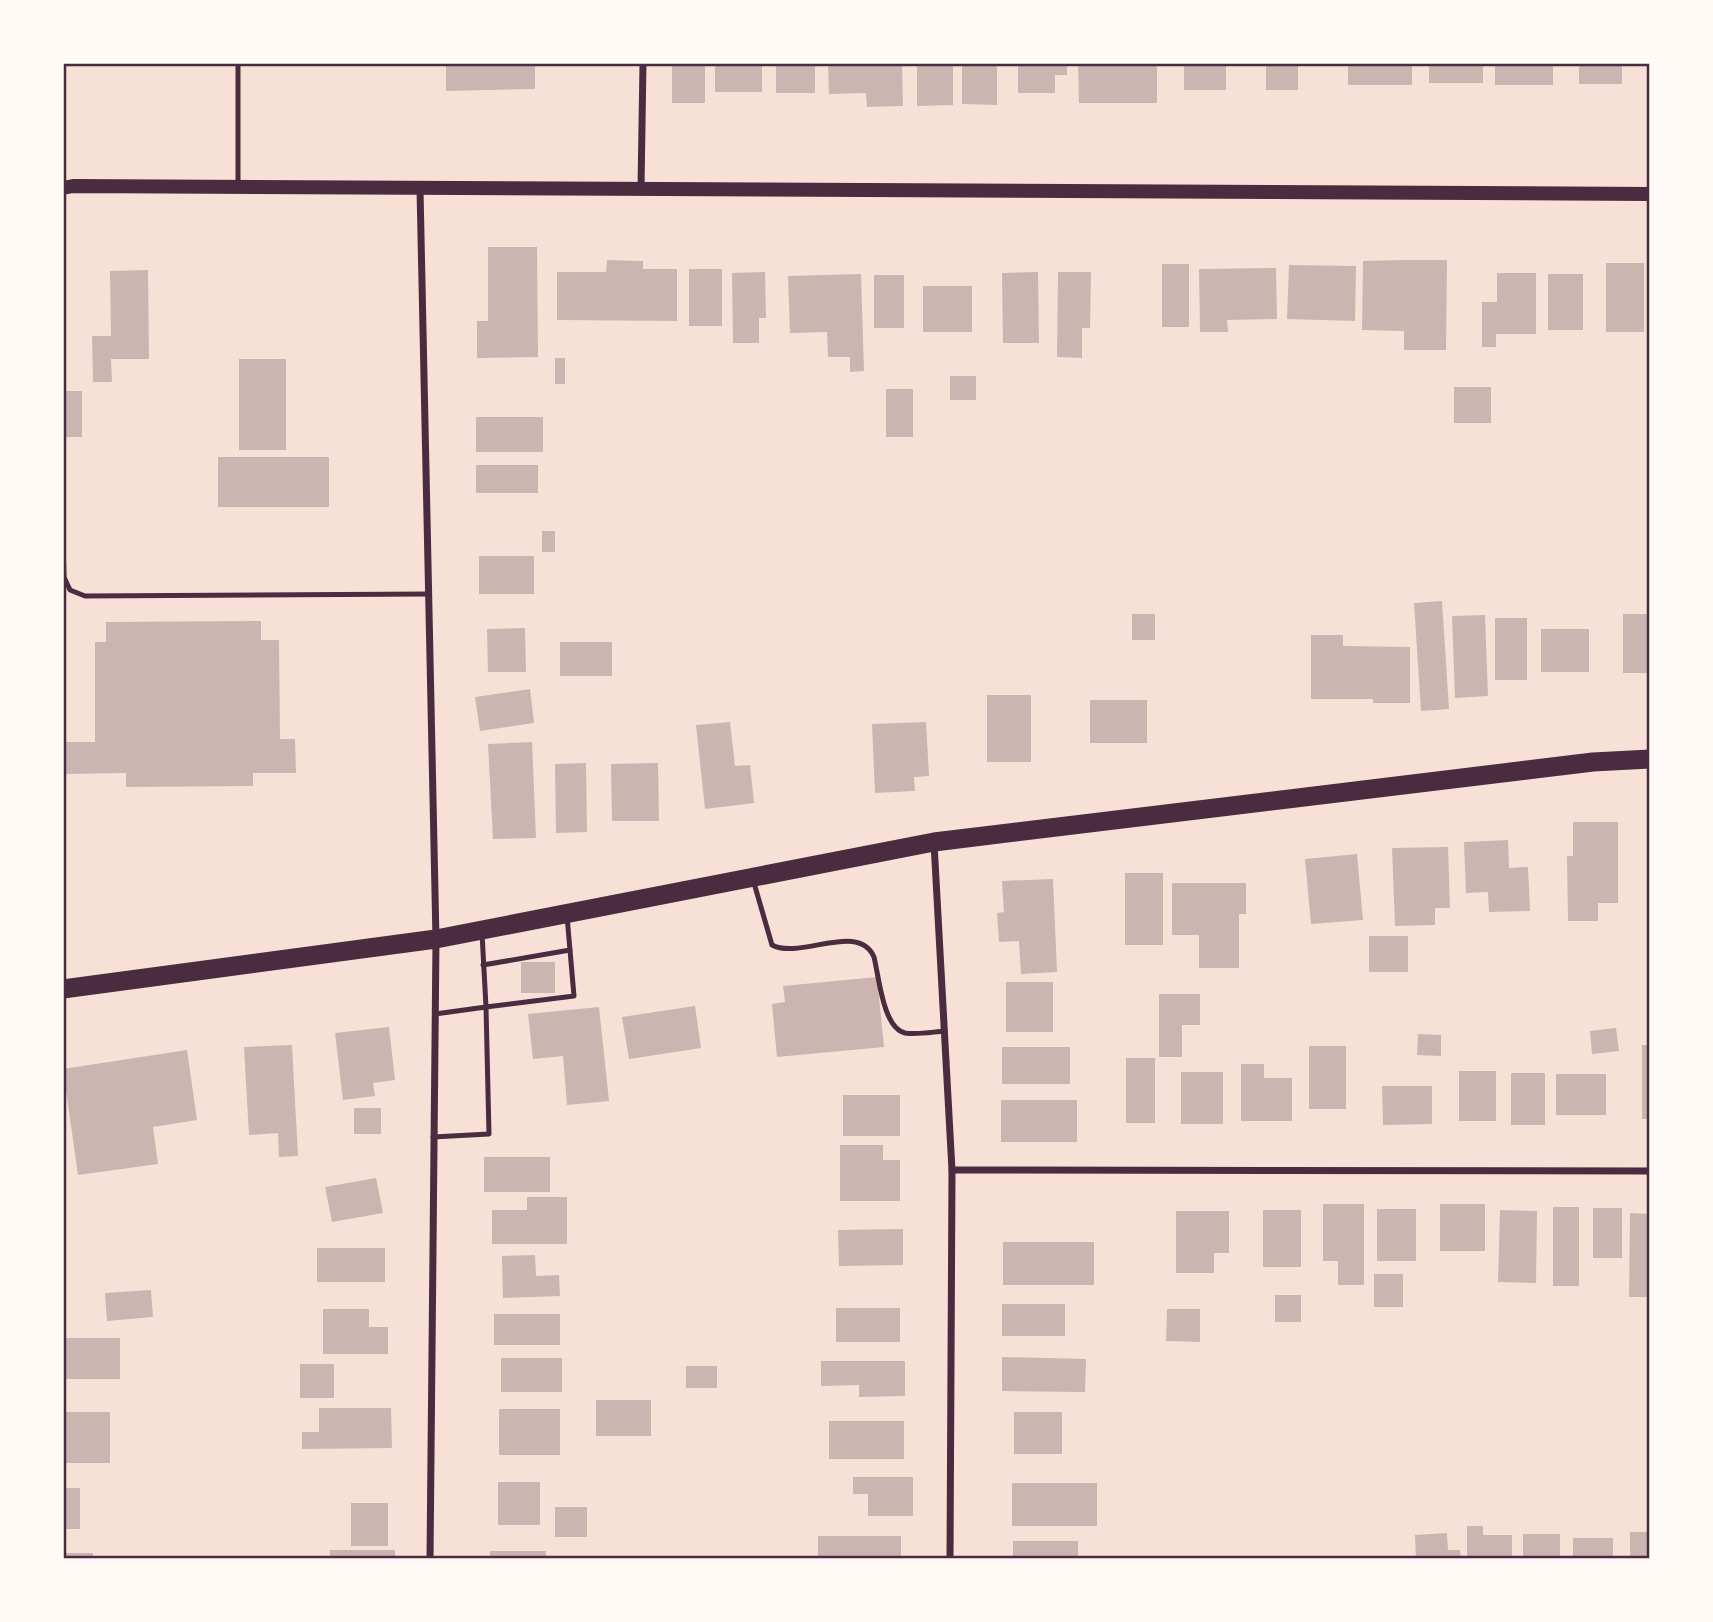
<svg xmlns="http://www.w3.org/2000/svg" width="1713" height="1622" viewBox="0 0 1713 1622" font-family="Manrope,sans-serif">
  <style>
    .building { fill: #ccb4b1 }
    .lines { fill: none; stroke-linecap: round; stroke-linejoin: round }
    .service { stroke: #4a2c40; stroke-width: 5 }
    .minor { stroke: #4a2c40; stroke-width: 7 }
    .secondary { stroke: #4a2c40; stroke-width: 14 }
    .trunk { stroke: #4a2c40; stroke-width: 19 }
    .neatline { fill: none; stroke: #4a2c40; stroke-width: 2.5 }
  </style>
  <rect width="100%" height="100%" fill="#f7e1d7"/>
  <g class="building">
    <polygon points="446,63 535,63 535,89 446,91"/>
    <rect x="672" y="63" width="33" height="40"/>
    <rect x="715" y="63" width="47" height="29"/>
    <rect x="776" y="63" width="39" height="30"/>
    <polygon points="828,63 902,63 903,106 867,107 866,93 829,94"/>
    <polygon points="917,63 953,63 953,105 917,106"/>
    <polygon points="962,63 997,63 997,105 962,104"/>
    <polygon points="1018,63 1067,63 1067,75 1055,75 1055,93 1018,93"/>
    <polygon points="1078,63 1157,63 1157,103 1079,103"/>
    <rect x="1184" y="63" width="42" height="27"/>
    <rect x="1266" y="63" width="32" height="27"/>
    <rect x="1348" y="63" width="64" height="22"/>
    <rect x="1429" y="63" width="54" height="20"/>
    <rect x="1495" y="63" width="58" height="22"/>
    <rect x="1579" y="63" width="43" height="21"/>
    <polygon points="488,247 537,247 538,357 477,358 477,321 488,321"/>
    <polygon points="607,260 643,261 643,269 677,269 677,321 557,320 557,272 606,272"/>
    <polygon points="1403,260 1447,260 1446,350 1404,350 1404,331 1362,330 1363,261"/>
    <rect x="1606" y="263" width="38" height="69"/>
    <rect x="1162" y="264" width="27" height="63"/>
    <polygon points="1289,265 1356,266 1355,321 1287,319"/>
    <polygon points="1276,268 1277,319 1227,320 1228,332 1200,332 1199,269"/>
    <rect x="689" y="269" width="33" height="57"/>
    <polygon points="148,270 149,359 111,359 112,382 93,382 92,336 111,336 110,271"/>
    <polygon points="765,272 766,318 759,318 759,343 733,343 732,273"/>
    <polygon points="1038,272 1039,343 1003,343 1002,273"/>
    <polygon points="1058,272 1091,272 1090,328 1082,328 1082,358 1057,357"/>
    <polygon points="1497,273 1536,273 1536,334 1496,334 1496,347 1482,347 1482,302 1497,302"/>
    <polygon points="861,274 864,371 850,372 850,357 828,357 827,332 790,333 788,276"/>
    <rect x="1548" y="274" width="35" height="56"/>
    <rect x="874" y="275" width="30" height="53"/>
    <rect x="923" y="286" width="49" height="46"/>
    <rect x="555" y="358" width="10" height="26"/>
    <rect x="239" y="359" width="47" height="91"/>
    <rect x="950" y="376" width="26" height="24"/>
    <rect x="1454" y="387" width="37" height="36"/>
    <rect x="886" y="389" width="27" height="48"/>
    <rect x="63" y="391" width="19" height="46"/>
    <rect x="476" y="417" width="67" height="35"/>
    <rect x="218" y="457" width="111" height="50"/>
    <rect x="476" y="465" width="62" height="28"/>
    <rect x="542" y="531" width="13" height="21"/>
    <rect x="479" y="556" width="55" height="38"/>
    <polygon points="1442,601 1449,709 1421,711 1414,603"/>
    <rect x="1132" y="614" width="23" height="26"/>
    <rect x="1623" y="614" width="27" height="59"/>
    <polygon points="1485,615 1488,696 1455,698 1452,616"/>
    <rect x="1495" y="618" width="32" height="62"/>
    <polygon points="261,621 261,640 279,640 280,739 295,739 296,773 253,773 253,786 126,787 126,773 64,774 64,742 95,742 95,642 106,642 106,622"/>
    <polygon points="525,628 526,672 488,672 487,629"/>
    <rect x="1541" y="629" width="48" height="43"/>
    <polygon points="1311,635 1343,635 1343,646 1410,647 1410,703 1373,703 1373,699 1311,699"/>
    <rect x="560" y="642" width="52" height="34"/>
    <polygon points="530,689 534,723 480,731 475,697"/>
    <rect x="987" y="695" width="44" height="67"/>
    <rect x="1090" y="700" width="57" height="43"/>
    <polygon points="730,722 735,766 750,765 754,803 705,809 696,725"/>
    <polygon points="926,722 929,776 914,777 915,791 875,793 872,724"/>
    <polygon points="532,742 536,838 493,839 488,744"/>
    <polygon points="586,763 587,832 556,833 555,764"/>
    <polygon points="658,763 659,821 612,821 611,764"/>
    <polygon points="1573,822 1618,822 1618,903 1598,903 1598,921 1568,921 1567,856 1573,856"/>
    <polygon points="1508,840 1509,868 1528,867 1530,911 1489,912 1488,892 1466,893 1464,842"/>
    <polygon points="1448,847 1450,908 1435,908 1435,925 1395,926 1392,848"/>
    <polygon points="1357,854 1363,920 1311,924 1305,859"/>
    <rect x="1125" y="873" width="38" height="72"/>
    <polygon points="1053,879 1057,972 1021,974 1019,941 999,942 997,913 1004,912 1002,881"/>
    <polygon points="1172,883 1246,883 1246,914 1239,914 1239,968 1199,968 1199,935 1172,935"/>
    <rect x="1369" y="936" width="39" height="36"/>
    <rect x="521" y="962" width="34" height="31"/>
    <polygon points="877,977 884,1047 777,1057 772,1004 785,1002 783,986"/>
    <rect x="1006" y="982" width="47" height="50"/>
    <polygon points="1159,994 1200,994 1200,1025 1182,1025 1182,1057 1159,1057"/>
    <polygon points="695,1006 701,1048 629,1059 622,1017"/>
    <polygon points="599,1007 609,1101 567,1105 563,1056 533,1059 528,1014"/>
    <polygon points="389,1027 395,1080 373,1083 375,1096 343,1100 335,1033"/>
    <polygon points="1616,1028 1619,1051 1592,1054 1590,1031"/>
    <polygon points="1418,1034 1441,1035 1441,1056 1417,1055"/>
    <polygon points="292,1045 298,1156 279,1157 278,1133 249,1135 244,1047"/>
    <rect x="1642" y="1045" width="8" height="74"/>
    <rect x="1309" y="1046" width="37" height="63"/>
    <rect x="1002" y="1047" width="68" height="37"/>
    <polygon points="187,1050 197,1120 153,1127 158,1164 78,1175 63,1069"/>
    <rect x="1126" y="1058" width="29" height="65"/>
    <polygon points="1241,1064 1264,1064 1264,1078 1292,1078 1292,1121 1241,1121"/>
    <rect x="1459" y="1071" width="37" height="50"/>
    <rect x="1181" y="1072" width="42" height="52"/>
    <rect x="1511" y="1073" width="34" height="52"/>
    <rect x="1556" y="1074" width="50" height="41"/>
    <polygon points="1382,1086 1432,1086 1432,1124 1383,1125"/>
    <rect x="843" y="1095" width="57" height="41"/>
    <rect x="1001" y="1100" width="76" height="42"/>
    <rect x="354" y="1108" width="27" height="26"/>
    <polygon points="840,1145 883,1145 883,1160 900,1160 900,1201 840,1201"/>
    <rect x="484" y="1157" width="66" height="35"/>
    <polygon points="376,1178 383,1213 332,1222 325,1187"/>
    <polygon points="527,1197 567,1197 567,1244 492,1244 492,1210 527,1210"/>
    <polygon points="1323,1204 1364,1204 1364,1285 1338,1285 1338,1261 1323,1261"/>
    <rect x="1440" y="1204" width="45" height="47"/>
    <rect x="1553" y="1207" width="26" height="79"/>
    <rect x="1593" y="1208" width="29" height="50"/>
    <rect x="1377" y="1209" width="39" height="52"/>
    <rect x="1263" y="1210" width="38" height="57"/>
    <polygon points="1500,1210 1537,1211 1536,1283 1498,1282"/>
    <polygon points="1176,1211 1229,1211 1229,1253 1214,1253 1214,1273 1176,1273"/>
    <polygon points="1630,1213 1650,1214 1650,1297 1629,1297"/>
    <polygon points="903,1229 903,1265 839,1266 838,1230"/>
    <rect x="1003" y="1242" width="91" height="43"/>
    <rect x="317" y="1248" width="68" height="34"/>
    <polygon points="535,1255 536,1276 559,1275 560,1296 503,1298 502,1256"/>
    <rect x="1374" y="1274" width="29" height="33"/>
    <polygon points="151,1290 153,1317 107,1321 105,1293"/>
    <rect x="1275" y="1295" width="26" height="27"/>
    <rect x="1002" y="1304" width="63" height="32"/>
    <rect x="836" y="1308" width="64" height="34"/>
    <polygon points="323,1309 369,1309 369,1327 388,1327 388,1354 323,1354"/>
    <polygon points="1167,1309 1200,1309 1200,1342 1166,1341"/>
    <rect x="494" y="1314" width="66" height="31"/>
    <rect x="63" y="1338" width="57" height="41"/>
    <polygon points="1002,1357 1086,1359 1085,1392 1002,1391"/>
    <rect x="501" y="1358" width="61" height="34"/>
    <polygon points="821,1361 905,1361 905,1396 859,1397 859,1385 821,1386"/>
    <rect x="300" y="1364" width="34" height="34"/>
    <rect x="686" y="1366" width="31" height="22"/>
    <rect x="596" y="1400" width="55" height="36"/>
    <polygon points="319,1408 391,1408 392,1448 302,1449 302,1432 319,1432"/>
    <rect x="499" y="1409" width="61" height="46"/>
    <rect x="63" y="1412" width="47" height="51"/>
    <rect x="1014" y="1412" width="48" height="42"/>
    <rect x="829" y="1421" width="75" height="38"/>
    <polygon points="853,1477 913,1477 913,1516 868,1516 868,1494 853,1494"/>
    <rect x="498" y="1482" width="42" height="43"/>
    <rect x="1012" y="1483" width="85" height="43"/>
    <rect x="63" y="1488" width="17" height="41"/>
    <rect x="351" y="1503" width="37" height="43"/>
    <rect x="555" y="1507" width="32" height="30"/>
    <polygon points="1467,1526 1483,1526 1483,1535 1512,1535 1512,1559 1467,1559"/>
    <rect x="1630" y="1532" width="20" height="27"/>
    <polygon points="1447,1533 1448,1550 1460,1550 1461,1559 1416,1559 1415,1535"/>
    <rect x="1523" y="1534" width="37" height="25"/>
    <rect x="818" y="1536" width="83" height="23"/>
    <rect x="1573" y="1538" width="40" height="21"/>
    <rect x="1013" y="1541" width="65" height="18"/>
    <rect x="330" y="1550" width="65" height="9"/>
    <rect x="490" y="1551" width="56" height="8"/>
    <rect x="63" y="1553" width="30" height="6"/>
  </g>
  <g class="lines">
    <g class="service">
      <polyline points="238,185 238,63"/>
      <polyline points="63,541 64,577 70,590 85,596 429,594"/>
      <path d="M 754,883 L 772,945 C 800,960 859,921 874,957 C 879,977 883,1028 905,1033 C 917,1035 932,1032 945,1031"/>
      <polyline points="482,933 486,1007 574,996 567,916"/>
      <polyline points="483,965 570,950"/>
      <polyline points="433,1137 489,1134 486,1007 435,1014"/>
    </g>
    <g class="minor">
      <polyline points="641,188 643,63"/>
      <polyline points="420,189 436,939 430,1559"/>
      <polyline points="934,843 952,1170 950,1559"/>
      <polyline points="952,1170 1650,1171"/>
    </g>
    <polyline class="secondary" points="63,188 73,186 1650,194"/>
    <polyline class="trunk" points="63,989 436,939 934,842 1593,762 1650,759"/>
  </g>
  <rect width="1713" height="1622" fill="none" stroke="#fffaf5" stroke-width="130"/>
  <rect x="65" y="65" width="1583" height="1492" class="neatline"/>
</svg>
